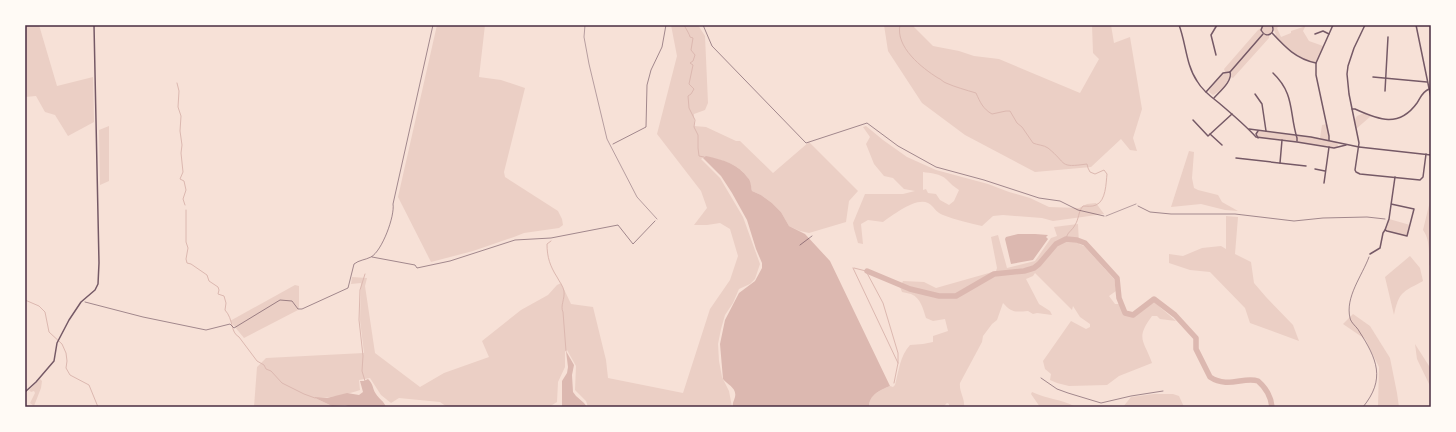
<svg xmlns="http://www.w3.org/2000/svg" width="1456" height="432" viewBox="0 0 1456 432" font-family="'IBM Plex Sans',sans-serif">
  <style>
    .green { fill: #ebcfc5; fill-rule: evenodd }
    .water { fill: #dcb8b0 }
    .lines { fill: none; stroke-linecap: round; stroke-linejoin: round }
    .stream { stroke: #dcb8b0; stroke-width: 1 }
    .river { stroke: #dcb8b0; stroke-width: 5.5 }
    .path { stroke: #4a2c40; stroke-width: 0.5 }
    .service { stroke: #755966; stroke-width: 0.5 }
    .minor { stroke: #755966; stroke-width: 1.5 }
    .tertiary { stroke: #755966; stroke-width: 1.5 }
    .neatline { fill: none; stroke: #4a2c40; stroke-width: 1.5 }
  </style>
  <rect width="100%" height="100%" fill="#f7e1d7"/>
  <g class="green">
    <polygon points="25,25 39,25 57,86 93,77 94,122 68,136 55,115 45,112 36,96 25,97"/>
    <polygon points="437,25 485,25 479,77 501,80 525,88 504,172 505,177 558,211 562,219 563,225 559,228 524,233 514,237 473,251 431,262 398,197"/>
    <path d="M 671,25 L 698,25 L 705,36 L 708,103 L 705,110 L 694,114 L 694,126 L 706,127 L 736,141 L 740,141 L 773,173 L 809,142 L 858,191 L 849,201 L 846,222 L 809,233 L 800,231 L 789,226 L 781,212 L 772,203 L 761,195 L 752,191 C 751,187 750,182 748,178 C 740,167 730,162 716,159 C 710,158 707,155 701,159 L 720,178 L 743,217 L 760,264 L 755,279 L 750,284 L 739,289 L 733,303 L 725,315 L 721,329 L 718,344 L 719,361 L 722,377 L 729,391 L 732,407 L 588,407 L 586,401 L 575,390 L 576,366 L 567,350 L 565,351 L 565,367 L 558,382 L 557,402 L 549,407 L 447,407 L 440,402 L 399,398 L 391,403 L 381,395 L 370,378 L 359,380 L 360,390 C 346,395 330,398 315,398 L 334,407 L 254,407 L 257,367 L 266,358 L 364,353 L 360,320 L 361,283 L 351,284 L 352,277 L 367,278 L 365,286 L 375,353 L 420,387 L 444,373 L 489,357 L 482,341 L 521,310 L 548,295 L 557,285 L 561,283 L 571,304 L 593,307 L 606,360 L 608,378 L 683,393 L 710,309 L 730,280 L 738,256 L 730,229 L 720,223 L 707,225 L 694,225 L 707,208 L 701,191 L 657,134 L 677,56 Z"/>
    <polygon points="884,25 914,25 914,27 933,46 959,51 974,56 999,59 1080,93 1099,59 1093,53 1092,25 1111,25 1114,43 1130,37 1142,109 1133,138 1137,151 1130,150 1121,139 1091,167 1035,172 965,135 922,103 888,51"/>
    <path d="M 1263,25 L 1280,25 L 1277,28 L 1281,37 L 1291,33 L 1291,31 L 1303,27 L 1302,25 L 1306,25 L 1303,31 L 1309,41 L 1323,46 L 1316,63 C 1298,59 1288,48 1275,36 L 1276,35 L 1274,30 L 1269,35 L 1269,38 L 1233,78 L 1231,77 L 1230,72 L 1225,72 L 1224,69 L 1258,30 L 1261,28 Z"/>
    <path d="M 1228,72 L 1230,76 C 1227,83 1220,92 1213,95 L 1209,92 L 1210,89 L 1223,73 Z"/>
    <polygon points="1364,113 1371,116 1356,129 1354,121 1357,116"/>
    <polygon points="1327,124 1329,136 1329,140 1337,142 1338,146 1336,148 1297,142 1258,138 1256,133 1259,131 1320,138 1322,125"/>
    <polygon points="109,126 109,181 100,185 99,130"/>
    <path d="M 866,126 L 883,140 L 907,157 L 936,170 L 988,184 L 1009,192 L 1030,198 L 1049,207 L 1079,208 L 1087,204 L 1096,203 L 1104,214 L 1053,221 L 1042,218 L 1003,215 L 993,216 L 982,226 C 969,223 956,220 943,215 C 935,212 934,206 928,203 C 916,197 893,215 883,222 L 868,220 L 861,224 L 863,244 L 858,243 L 854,229 L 853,223 L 865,194 L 903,194 L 915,191 L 904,189 L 893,178 L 884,176 L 874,164 L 866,144 L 870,137 L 863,127 ZM 923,172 C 930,173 941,174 946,179 C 950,183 954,187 959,190 L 954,201 L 949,205 L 940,200 L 936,194 L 928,193 L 926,189 L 923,190 Z"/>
    <polygon points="1189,151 1194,152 1192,178 1194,188 1198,190 1218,195 1222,202 1238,211 1225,210 1201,204 1171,207"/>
    <path d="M 1431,197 L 1431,266 L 1429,265 C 1429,254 1430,239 1423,230 Z"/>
    <polygon points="1226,216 1238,217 1235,254 1251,262 1254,283 1266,297 1293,325 1299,341 1250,323 1245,308 1210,272 1190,270 1169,263 1169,254 1183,256 1202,248 1221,246 1226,249"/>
    <polygon points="1389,219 1410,225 1407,236 1385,230"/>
    <path d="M 1078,224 L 1079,244 L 1084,246 L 1114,279 L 1116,291 L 1109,296 L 1115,304 L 1119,304 L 1124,313 L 1133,316 L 1142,308 L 1143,309 L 1154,302 L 1176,321 L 1160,319 L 1157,316 L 1152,316 C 1135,339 1144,340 1152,363 L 1119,376 L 1107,385 L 1069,386 L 1057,383 L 1050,380 L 1051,374 L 1045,369 L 1043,361 L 1071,321 L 1086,329 L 1090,327 L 1090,324 L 1080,317 L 1073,306 L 1072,310 L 1035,273 L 1033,276 L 1026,279 L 1039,304 L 1050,311 L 1052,315 L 1037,313 L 1033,314 L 1028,311 C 1015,312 1012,313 1003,303 L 997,320 L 992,324 L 983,336 L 982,342 L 960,383 C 959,392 965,398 964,407 L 949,407 L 949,404 L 947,403 L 943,407 L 869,407 C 869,395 880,390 890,386 L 893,387 L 895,385 C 899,370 900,356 910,345 L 923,344 L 933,342 L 933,336 L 948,331 L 945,319 L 933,321 L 926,318 C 923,309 921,298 911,294 C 908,293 905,293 902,292 L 900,287 L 903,281 L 924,282 L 936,288 L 996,271 L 997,268 L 991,237 L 998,235 L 1007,268 L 1035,261 L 1051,238 L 1057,236 L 1054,227 Z"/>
    <path d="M 1410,256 L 1420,268 L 1423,281 C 1403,292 1399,291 1394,315 L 1385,277 Z"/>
    <polygon points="295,285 299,286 299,307 298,310 244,338 230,321"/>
    <polygon points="1353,314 1370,326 1390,358 1397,393 1399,407 1378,407 1379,367 1365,339 1343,324"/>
    <polygon points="1415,344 1431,369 1431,388 1417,359"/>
    <polygon points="40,379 42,381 41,388 34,406 30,403 35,393 34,391 31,392 29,390"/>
    <path d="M 1032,392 C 1047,399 1061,399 1076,407 L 1040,407 L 1031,394 Z"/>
    <polygon points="1154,394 1173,394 1179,396 1184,407 1123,407 1131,397"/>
  </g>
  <g class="water">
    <path d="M 706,156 C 724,160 738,164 748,178 C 751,181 751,187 752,191 L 761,195 L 772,203 L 781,212 L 789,226 L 805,234 L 830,261 L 890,386 C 880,390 869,395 869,407 L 733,407 C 732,403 734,401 735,397 C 737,388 728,385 723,379 L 720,344 L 725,320 L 739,293 L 755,281 L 762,268 L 762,263 L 756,249 L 747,220 L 732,193 L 721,176 L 703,158 Z"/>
    <polygon points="1018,234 1035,234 1048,235 1046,237 1048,239 1033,260 1011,264 1005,239 1006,237"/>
    <polygon points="566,351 574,365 572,375 573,392 576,396 584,403 587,407 562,407 562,381 567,373 568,367"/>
    <path d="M 368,379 C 374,385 372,388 376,394 C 379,399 384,401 386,407 L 351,407 L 345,405 L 332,406 L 315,398 L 315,397 L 327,398 L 347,393 L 359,395 L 363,392 L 360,381 L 364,381 Z"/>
  </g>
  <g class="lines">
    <g class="stream">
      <path d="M 684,25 C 685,27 690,35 690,37 L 693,38 L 691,50 L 695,55 L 693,61 L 690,63 L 693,65 L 689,84 L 694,89 L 691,94 L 688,96 L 689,108 L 695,120 L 694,127 L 698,135 L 698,148 L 699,156 L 704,157"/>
      <path d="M 900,25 C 895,47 922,68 938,78 C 941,79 943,82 946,83 C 955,87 966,90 976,93 C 980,102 983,109 992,114 L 1006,111 L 1010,111 L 1017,123 L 1022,127 L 1033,143 C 1037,145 1044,145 1048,148 C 1068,164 1058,168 1087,164 L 1088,168 L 1090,172 L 1095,174 L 1104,170 L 1107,174 C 1106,183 1106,201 1096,205 C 1092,207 1087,206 1083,206 C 1078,212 1079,219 1075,225 C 1072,231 1067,232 1066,239"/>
      <polyline points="177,83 179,91 178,107 181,116 180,131 182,145 181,153 183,172 180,179 184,181 186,190 183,199 185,205"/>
      <path d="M 186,210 L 186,242 L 188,248 L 186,259 L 187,263 L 191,264 L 207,275 L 209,281 L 218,287 L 219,290 L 218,294 L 224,296 L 226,303 L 225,310 C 234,320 230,332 239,337 L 257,361 L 264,365 L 266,369 L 271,371 L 282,383 L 304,394 L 315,398"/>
      <path d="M 551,241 L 547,244 C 547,257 550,266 557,277 C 559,281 563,286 564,291 C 565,299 560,306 563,312 L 566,351"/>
      <polyline points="853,268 898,363"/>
      <polyline points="854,268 866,271"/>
      <polyline points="867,273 883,303 898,353 898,363 894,383"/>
      <polyline points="25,300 39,306 45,312 49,332 62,344 66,353 67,361 66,368 70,375 89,385 98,407"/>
      <polyline points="365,381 362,371 363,356 359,320 360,290 365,274"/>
    </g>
    <path class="river" d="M 867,271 L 910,289 L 939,296 L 956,296 L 994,274 L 1024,271 L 1034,268 L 1039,264 L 1056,244 L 1066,239 L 1077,240 L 1085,243 L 1117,278 L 1119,298 L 1125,313 L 1133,315 L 1154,299 L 1175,315 L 1196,338 L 1196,349 L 1210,377 C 1228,389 1244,376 1258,381 C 1266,388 1271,397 1272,407"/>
    <g class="path">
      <polyline points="703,25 712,46 806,143 867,123 898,146 936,167 984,180 1039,198 1060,201 1078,210 1104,216"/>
      <polyline points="613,144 646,127 647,85 651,70 662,47 666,25"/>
      <polyline points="1138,206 1150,212 1171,214 1235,214 1294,221 1323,218 1367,217 1385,219"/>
      <polyline points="800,245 812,236"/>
      <polyline points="372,257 415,265 417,268 450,261 515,240 551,238 618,225 633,244 655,221"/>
      <path d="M 85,302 L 143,317 L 206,330 L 230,324 L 234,328 L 280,300 L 292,301 L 298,309 L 302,309 L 348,288 L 354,264 C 359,260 365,260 371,257 C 382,251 395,216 393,204 L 433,25"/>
      <polyline points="1041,378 1057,389 1068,393 1101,403 1131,396 1163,391"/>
      <path d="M 1363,407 C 1386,379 1377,359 1359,331 C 1357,327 1351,323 1350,318 C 1345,297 1362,276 1369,257"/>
    </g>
    <g class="service">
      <polyline points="585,25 584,37 589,64 607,139 637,197 657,219"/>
      <polyline points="1106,216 1136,204"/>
    </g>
    <g class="minor">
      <path d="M 1179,25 C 1186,43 1186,65 1197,81 C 1202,90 1211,97 1219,103 C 1232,114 1245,125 1256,137 L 1297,142 L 1334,148 L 1346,145"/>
      <path d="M 1263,25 L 1261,30 C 1266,39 1276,34 1272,25"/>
      <polyline points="1365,25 1354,48 1348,66 1347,74 1349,94 1359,143 1355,170 1356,172 1360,174 1420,180 1423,177 1426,154"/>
      <polyline points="1416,25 1431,98"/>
      <path d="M 1272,33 C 1285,47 1296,59 1316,63"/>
      <polyline points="1315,34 1323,31 1329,34"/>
      <polyline points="1216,55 1211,35 1217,25"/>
      <polyline points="1230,72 1263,34"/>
      <path d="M 1273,73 C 1295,94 1289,112 1297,138 L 1297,141"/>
      <polyline points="1373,77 1427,82"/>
      <polyline points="1385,91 1388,37"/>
      <path d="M 1206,92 L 1223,73 L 1230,72 C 1233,81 1219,92 1214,98"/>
      <polyline points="1255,94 1262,104 1266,131"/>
      <path d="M 1352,109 L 1355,109 C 1379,120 1399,128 1417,103 C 1421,97 1422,92 1429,89"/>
      <polyline points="1193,120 1208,136 1232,114"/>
      <polyline points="1249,129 1311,137 1359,147"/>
      <polyline points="1258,131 1256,134 1258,138"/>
      <polyline points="1210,134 1222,145"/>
      <polyline points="1329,140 1329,136 1316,75 1316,63 1333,25"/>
      <polyline points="1236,158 1306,166"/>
      <polyline points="1280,163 1282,140"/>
      <polyline points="1315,169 1325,171"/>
      <polyline points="1324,183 1329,147"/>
      <polyline points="1391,204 1414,209 1407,236 1387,231 1385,230 1389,219 1395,177"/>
      <polyline points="1370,254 1380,248 1383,233 1385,230"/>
    </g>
    <g class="tertiary">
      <polyline points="1359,147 1431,155"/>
      <polyline points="25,392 36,382 54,361 57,343 69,320 81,302 95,290 98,284 99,263 94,25"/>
    </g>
  </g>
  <rect width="1456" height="432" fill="none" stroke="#fffaf5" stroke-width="52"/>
  <rect x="26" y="26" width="1404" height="380" class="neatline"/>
</svg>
